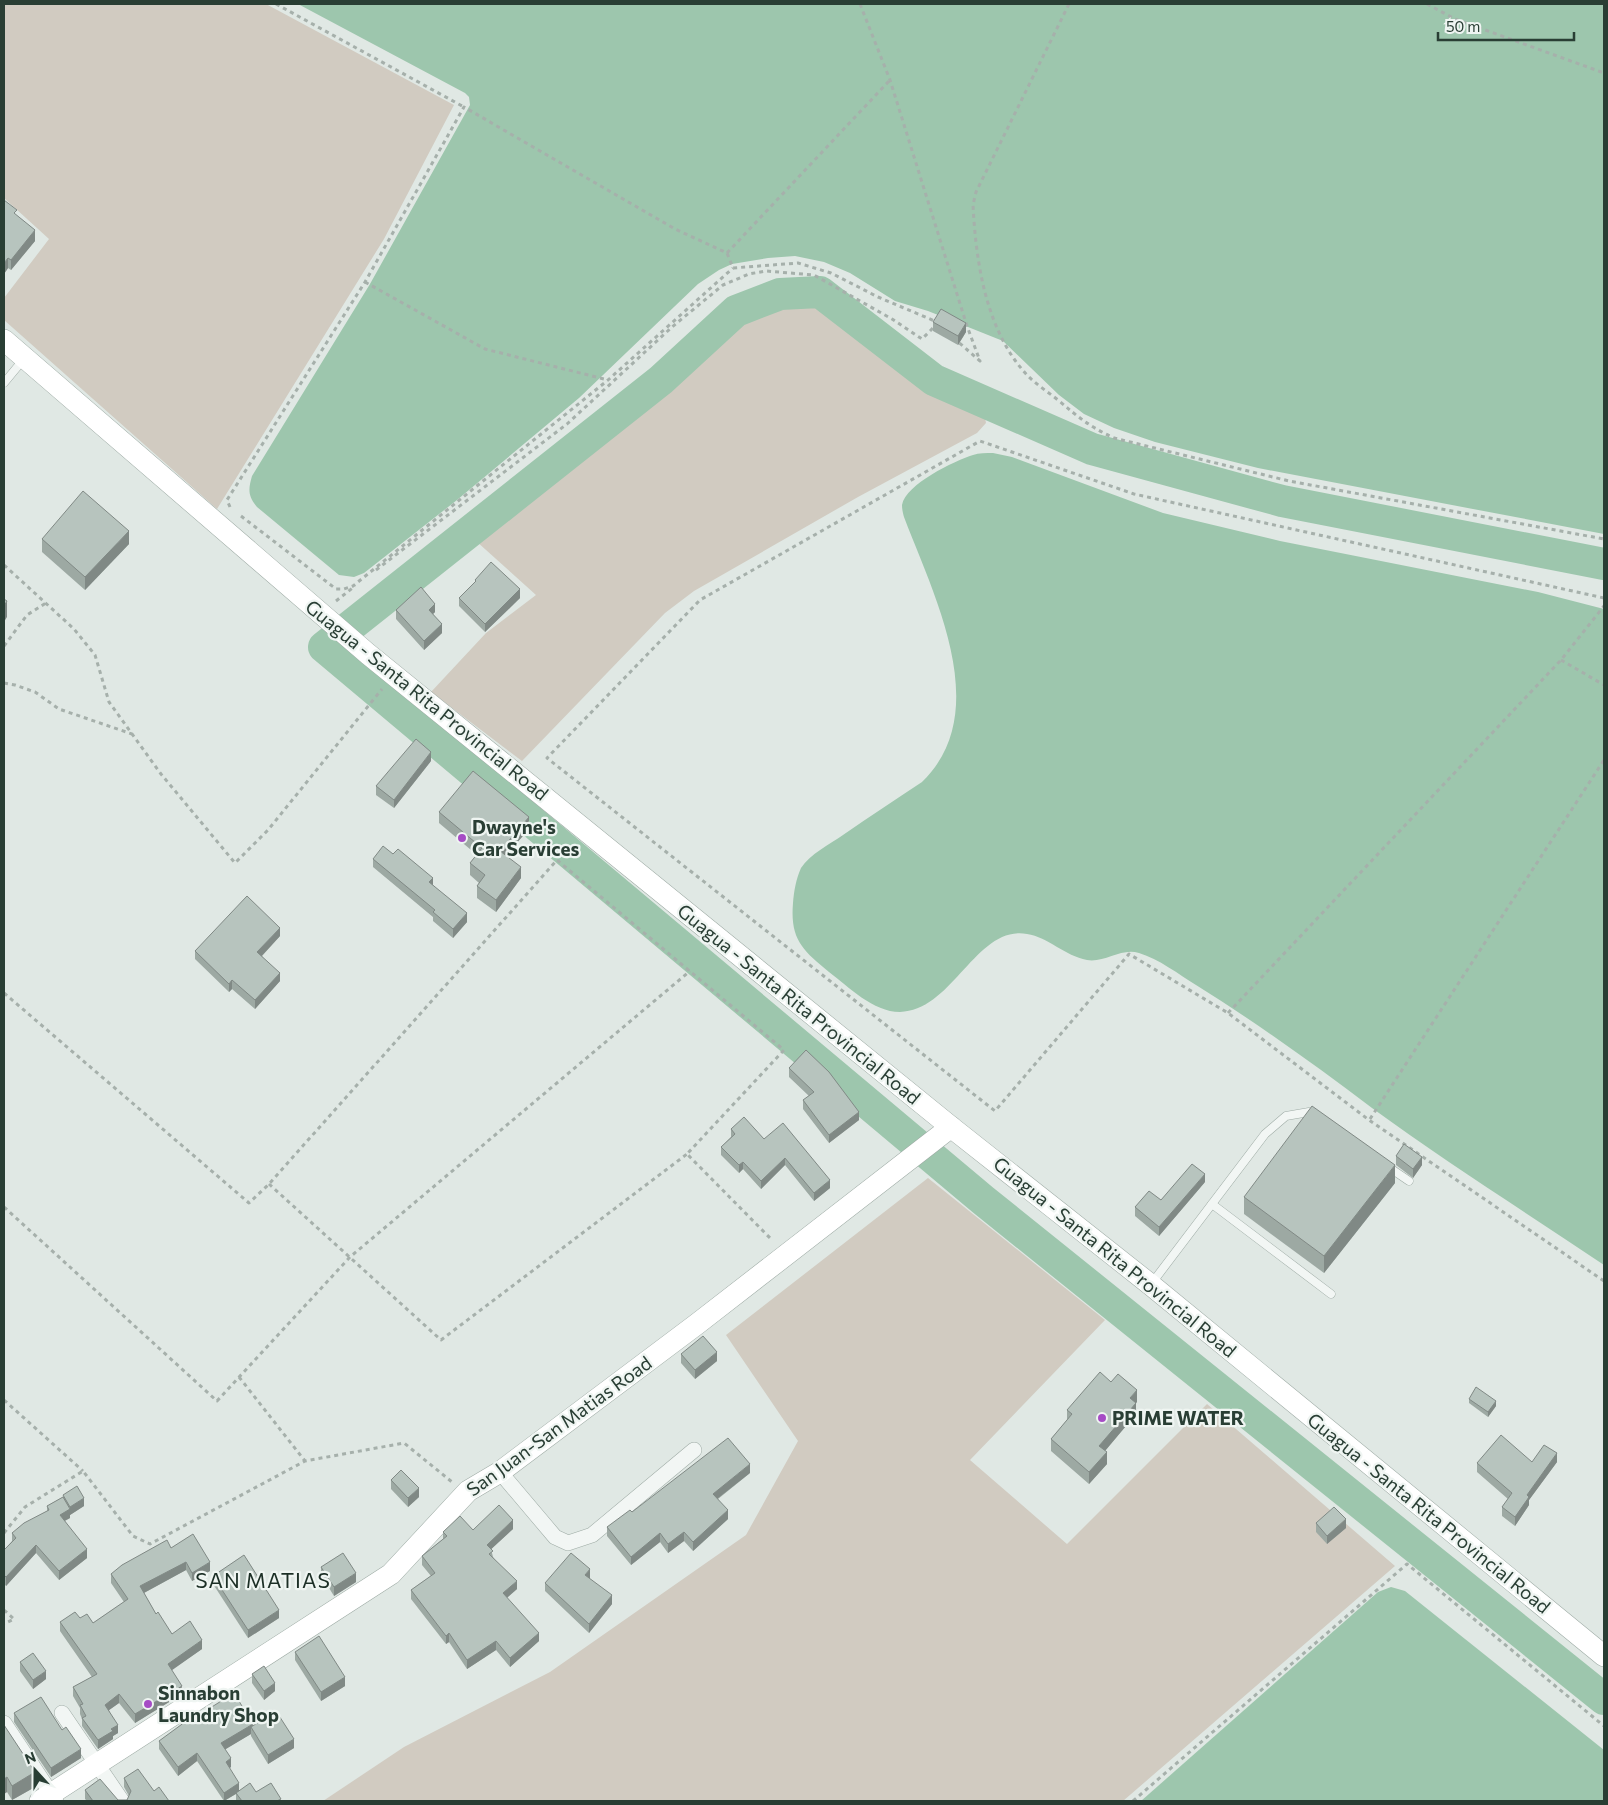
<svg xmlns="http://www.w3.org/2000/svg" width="1608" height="1805" viewBox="0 0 1608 1805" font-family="Commissioner,sans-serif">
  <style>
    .green { fill: #d1cbc1 }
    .water { fill: #9dc6ad }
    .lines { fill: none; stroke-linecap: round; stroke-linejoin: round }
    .river { stroke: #9dc6ad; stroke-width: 32 }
    .lane-casing { stroke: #9eaba5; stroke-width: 9 }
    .street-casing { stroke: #9eaba5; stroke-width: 16 }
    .secondary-casing { stroke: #9eaba5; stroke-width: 22 }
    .path { stroke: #a6b0ab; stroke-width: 3; stroke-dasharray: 4 4; stroke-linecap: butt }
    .lane { stroke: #f2f6f4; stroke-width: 8 }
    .street { stroke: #f2f6f4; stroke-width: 15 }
    .secondary { stroke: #fff; stroke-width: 21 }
    .wall { fill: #9da9a3 }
    .shaded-wall { fill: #808985 }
    .building { fill: #b7c4be; stroke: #808985 }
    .poi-dot { fill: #a64cc5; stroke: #eff5f2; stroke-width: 2 }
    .labels { text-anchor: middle; stroke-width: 4.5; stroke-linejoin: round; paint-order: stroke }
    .street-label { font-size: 19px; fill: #293e34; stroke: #eff5f2 }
    .poi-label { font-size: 19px; font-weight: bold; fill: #293e34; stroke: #eff5f2; text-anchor: start }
    .quarter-label { font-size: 21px; letter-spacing: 1px; fill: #1c2f26; stroke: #eff5f2 }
  </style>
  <rect width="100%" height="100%" fill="#e0e8e4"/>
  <g class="green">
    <polygon points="4,4 266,4 454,105 384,239 217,509 4,320 4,298 49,239 4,198"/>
    <polygon points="819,299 936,389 984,413 986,423 977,433 858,497 694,591 665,613 522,761 431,692 486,633 536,595 476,541 638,407 736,319 781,301"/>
    <polygon points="928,1178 1105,1320 970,1460 1067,1544 1207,1404 1395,1566 1123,1801 323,1801 404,1747 550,1672 746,1535 798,1441 726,1335"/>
  </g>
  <g class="water">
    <path d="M 298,4 L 1604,4 L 1604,534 L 1258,468 L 1155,442 L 1114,428 L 1084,414 L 1059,395 L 1003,341 L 928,311 L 895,301 L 850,273 L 824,262 L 795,256 L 768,258 L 732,264 L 719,270 L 698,284 L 579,398 L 457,500 L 364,573 L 354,577 L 339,575 L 257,507 C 248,496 248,490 252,476 L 370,284 L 470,105 L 469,97 L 465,93 Z"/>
    <path d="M 993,453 L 1012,457 L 1163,513 L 1280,541 L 1538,592 L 1604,609 L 1604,1265 C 1527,1213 1447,1163 1372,1108 C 1315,1065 1257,1023 1196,985 C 1178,974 1159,959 1139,953 C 1122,947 1105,963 1087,960 C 1065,956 1048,937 1027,934 C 976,925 953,1011 900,1012 C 873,1012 849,987 829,972 C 802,950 790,939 793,903 C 794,891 796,879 801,868 C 810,854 830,844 843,835 C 869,817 896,799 922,782 C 995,711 933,594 904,517 C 903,514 902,509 902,505 C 906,484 954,461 973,455 C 979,453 986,453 993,453 Z"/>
    <polygon points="1391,1587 1405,1591 1604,1750 1604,1801 1141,1801 1378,1592"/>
  </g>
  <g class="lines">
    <polyline class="river" points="1604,564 1282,501 1092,449 934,380 820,292 780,294 736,311 661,380 324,647 983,1200 1604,1699"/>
    <g class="lane-casing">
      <g id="lane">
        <polyline points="4,383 23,360"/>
        <polyline points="1387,1166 1409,1181"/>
        <polyline points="1212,1204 1331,1294"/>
        <polyline points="1152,1283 1265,1134 1286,1116 1309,1112 1316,1117"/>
      </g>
    </g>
    <g class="street-casing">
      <g id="street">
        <polyline points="500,1472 555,1537 568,1543 592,1535 694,1450"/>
        <polyline points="62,1713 122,1801"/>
        <polyline points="4,1723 56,1801"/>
      </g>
    </g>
    <g class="secondary-casing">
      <g id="secondary">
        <polyline points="4,340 368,654 951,1127 1151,1285 1604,1656"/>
        <polyline points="40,1801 391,1574 468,1491 500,1472 697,1324 951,1127"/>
      </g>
    </g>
    <g class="path">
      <polyline points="276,4 464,107"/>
      <polyline points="860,4 890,80 967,326 980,361 956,340"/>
      <path d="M 1069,4 L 976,192 L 973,205 C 976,263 986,332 1028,376 C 1037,385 1048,392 1058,400 C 1078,417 1090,427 1114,438 L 1289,481 L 1604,539"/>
      <polyline points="1427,4 1455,19 1604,73"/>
      <polyline points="727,253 890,80"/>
      <polyline points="365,282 485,349 608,380"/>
      <polyline points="230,507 227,500 365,282 464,107 675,229 727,253 733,268 798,263 831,273 878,297 937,322"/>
      <polyline points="241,516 336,589 344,589 353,586 608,380 733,268"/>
      <polyline points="4,565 74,629 95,655 109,702 161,774 235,863 268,830 382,689"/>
      <polyline points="376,570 567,424 672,327 723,285 749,274 766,271 814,275 892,319 922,339 936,325"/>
      <polyline points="1604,598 1134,494 980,441 700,600 547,758 995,1111 1129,954 1228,1013 1369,1120 1604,1281"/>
      <polyline points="336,601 355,586"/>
      <polyline points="4,646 27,615 46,603"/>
      <polyline points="1561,660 1604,685"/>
      <polyline points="4,683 15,685 35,692 59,709 132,734"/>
      <polyline points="4,993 249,1203 269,1184 557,860 784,1050 687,1154 772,1240"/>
      <polyline points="1228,1013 1561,660 1604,606"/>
      <polyline points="1370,1119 1604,760"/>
      <polyline points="269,1184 441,1340 687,1154"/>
      <polyline points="4,1207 217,1401 350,1257 690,971"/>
      <polyline points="239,1377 305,1461"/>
      <polyline points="4,1400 83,1471"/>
      <polyline points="4,1533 25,1507 83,1471 133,1536 150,1544 305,1461 404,1443 452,1482"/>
      <polyline points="4,1610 14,1619 4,1624"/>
      <polyline points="1133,1801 1407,1564 1604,1726"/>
    </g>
    <use href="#lane" class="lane"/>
    <use href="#street" class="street"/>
    <use href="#secondary" class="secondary"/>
  </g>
  <g class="wall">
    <polygon points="17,216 35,241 11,270 8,268 4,274"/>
    <polygon points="933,322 966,332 958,345 933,331"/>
    <polygon points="42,539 129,544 85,590 42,552"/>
    <polygon points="475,580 520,598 485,632 459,606 459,598 475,583"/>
    <polygon points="396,610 435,612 433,614 442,633 424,650 396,619"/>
    <polygon points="431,761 394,808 376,795 376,786"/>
    <polygon points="439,812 529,829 506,855 521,878 496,912 477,898 477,886 479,883 470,875 470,863 477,855 439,823"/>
    <polygon points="393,854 433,885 467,922 453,938 433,921 433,917 373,867 373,859"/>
    <polygon points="280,936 262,956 280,981 255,1009 232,989 229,992 195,959 195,951"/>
    <polygon points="789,1068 859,1120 829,1143 803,1109 803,1100 809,1096 789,1077"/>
    <polygon points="731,1129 764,1139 830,1188 814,1201 785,1165 761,1189 743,1169 739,1173 721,1155 721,1147 731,1137"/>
    <polygon points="1396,1156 1422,1165 1413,1178 1396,1165"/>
    <polygon points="1205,1182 1159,1236 1135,1216 1135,1207 1161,1200"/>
    <polygon points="1395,1183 1324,1273 1244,1214 1244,1197"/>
    <polygon points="681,1354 717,1361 695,1379 681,1363"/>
    <polygon points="1469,1399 1496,1406 1488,1417 1469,1403"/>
    <polygon points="1137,1402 1136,1403 1136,1414 1105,1451 1107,1464 1089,1484 1051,1451 1051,1439 1067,1420 1067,1410"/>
    <polygon points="1557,1462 1529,1500 1529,1505 1515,1526 1502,1516 1502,1507 1508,1499 1477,1472 1477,1463"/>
    <polygon points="750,1473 718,1499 728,1519 693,1551 684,1541 668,1553 660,1542 631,1565 607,1536 607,1527 632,1512"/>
    <polygon points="391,1480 419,1497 408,1507 391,1489"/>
    <polygon points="63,1495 84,1506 70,1515 70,1518 65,1521 87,1558 59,1580 36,1553 6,1586 4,1584 4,1550 12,1541 12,1533 47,1511 47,1506 63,1497"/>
    <polygon points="1316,1523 1346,1528 1327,1544 1316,1532"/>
    <polygon points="513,1529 491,1549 493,1557 517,1589 507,1598 539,1641 510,1667 496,1650 467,1669 449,1642 446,1644 411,1599 411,1590 431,1576 422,1565 422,1556 443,1539 443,1532 473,1530"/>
    <polygon points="171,1548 210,1571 192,1581 186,1570 144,1593 156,1614 172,1634 202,1649 171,1670 182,1694 135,1723 119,1703 109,1710 118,1733 113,1736 113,1739 98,1749 82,1726 82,1719 80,1714 80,1708 73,1696 73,1687 92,1677 60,1631 60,1622 80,1618 93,1623 124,1602 111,1583 111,1574"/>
    <polygon points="321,1567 356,1582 334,1596 321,1575"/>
    <polygon points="213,1576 279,1618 248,1638 213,1584"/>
    <polygon points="589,1578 612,1604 589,1633 545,1591 545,1583 590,1578"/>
    <polygon points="295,1652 345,1686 321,1701 295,1660"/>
    <polygon points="20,1662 46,1679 33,1689 20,1671"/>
    <polygon points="252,1674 275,1691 264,1700 252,1683"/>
    <polygon points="14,1713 62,1730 81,1758 51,1777 14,1722"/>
    <polygon points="191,1720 253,1726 294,1748 268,1764 251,1736 251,1734 225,1749 231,1767 229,1768 239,1791 256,1792 281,1801 236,1801 236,1794 224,1801 197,1761 178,1776 159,1749 159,1741"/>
    <polygon points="4,1725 35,1787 12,1800 7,1792 4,1794"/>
    <polygon points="124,1778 154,1791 169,1801 87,1801 85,1799 85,1790 118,1800 127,1800 129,1796 124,1787"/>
  </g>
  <g class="shaded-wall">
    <polygon points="35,230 35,241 11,270 11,260"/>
    <polygon points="8,258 8,268 4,274 4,263"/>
    <polygon points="966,323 966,332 958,345 958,336"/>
    <polygon points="129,531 129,544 85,590 85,577"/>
    <polygon points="520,589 520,598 485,632 485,624"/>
    <polygon points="7,601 7,617 4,622 4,606"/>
    <polygon points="435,604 435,612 429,618 429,610"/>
    <polygon points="442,624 442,633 424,650 424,641"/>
    <polygon points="431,752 431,761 394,808 394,800"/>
    <polygon points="529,817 529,829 500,862 500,851"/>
    <polygon points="521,867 521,878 496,912 496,900"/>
    <polygon points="433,878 433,886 429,882"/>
    <polygon points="467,913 467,922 453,938 453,929"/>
    <polygon points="280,928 280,936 257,961 257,952"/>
    <polygon points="280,973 280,981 255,1009 255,1000"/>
    <polygon points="232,980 232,989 229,992 229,984"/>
    <polygon points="859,1112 859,1120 829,1143 829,1135"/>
    <polygon points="1422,1157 1422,1165 1413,1178 1413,1169"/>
    <polygon points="785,1158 785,1165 761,1189 761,1181"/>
    <polygon points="743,1162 743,1169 739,1173 739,1165"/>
    <polygon points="1395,1165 1395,1183 1324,1273 1324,1256"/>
    <polygon points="1205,1174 1205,1182 1159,1236 1159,1227"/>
    <polygon points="830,1180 830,1188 814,1201 814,1193"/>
    <polygon points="717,1352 717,1361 695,1379 695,1370"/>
    <polygon points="1137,1390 1137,1402 1130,1409 1130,1398"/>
    <polygon points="1496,1401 1496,1406 1488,1417 1488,1412"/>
    <polygon points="1136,1403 1136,1414 1099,1458 1099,1446"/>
    <polygon points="1107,1452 1107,1464 1089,1484 1089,1472"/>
    <polygon points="1557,1453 1557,1462 1529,1500 1529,1505 1515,1526 1515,1517 1527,1495"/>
    <polygon points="750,1464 750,1473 713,1502 713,1494"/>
    <polygon points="419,1488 419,1497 408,1507 408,1498"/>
    <polygon points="84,1498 84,1506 70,1515 70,1507"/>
    <polygon points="70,1509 70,1518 60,1523 60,1515"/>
    <polygon points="728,1510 728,1519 693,1551 693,1542"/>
    <polygon points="1346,1519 1346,1528 1327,1544 1327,1536"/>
    <polygon points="513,1520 513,1529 487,1553 487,1545"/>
    <polygon points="684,1532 684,1541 668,1553 668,1544"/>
    <polygon points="660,1533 660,1542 631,1565 631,1557"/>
    <polygon points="36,1545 36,1553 6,1586 6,1577"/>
    <polygon points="87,1549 87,1558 59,1580 59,1571"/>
    <polygon points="186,1562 186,1570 140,1595 140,1586"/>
    <polygon points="210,1562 210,1571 192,1581 192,1573"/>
    <polygon points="590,1569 590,1578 585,1584 585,1575"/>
    <polygon points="356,1573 356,1582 334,1596 334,1587"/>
    <polygon points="517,1581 517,1589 503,1601 503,1593"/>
    <polygon points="612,1595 612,1604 589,1633 589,1624"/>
    <polygon points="279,1610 279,1618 248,1638 248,1630"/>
    <polygon points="449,1633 449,1642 446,1644 446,1636"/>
    <polygon points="539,1633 539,1641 510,1667 510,1658"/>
    <polygon points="202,1640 202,1649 168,1673 168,1664"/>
    <polygon points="496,1641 496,1650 467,1669 467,1660"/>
    <polygon points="46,1671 46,1679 33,1689 33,1680"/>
    <polygon points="345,1677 345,1686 321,1701 321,1692"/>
    <polygon points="275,1683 275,1691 264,1700 264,1691"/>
    <polygon points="182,1686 182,1694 135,1723 135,1714"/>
    <polygon points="119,1694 119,1703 105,1713 105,1705"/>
    <polygon points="253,1724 253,1731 251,1727 251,1734 221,1752 221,1743"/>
    <polygon points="118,1725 118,1733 113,1736 113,1739 98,1749 98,1740 111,1729"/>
    <polygon points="294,1739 294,1748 268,1764 268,1755"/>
    <polygon points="81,1749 81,1758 51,1777 51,1768"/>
    <polygon points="197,1753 197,1761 178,1776 178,1767"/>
    <polygon points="231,1758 231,1767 226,1771 226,1762"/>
    <polygon points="35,1772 35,1787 12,1800 12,1786"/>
    <polygon points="7,1777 7,1792 4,1794 4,1779"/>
    <polygon points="239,1783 239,1792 224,1801 224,1793"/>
  </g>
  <g class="building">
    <polygon points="4,200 17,210 14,213 35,230 11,260 8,258 4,263"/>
    <polygon points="941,309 966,323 958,336 933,322"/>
    <polygon points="83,491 129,531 85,577 42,539"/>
    <polygon points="491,562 520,589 485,624 459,598 476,581 475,580"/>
    <polygon points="421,587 435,604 429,610 442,624 424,641 396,610"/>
    <polygon points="4,599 7,601 4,606"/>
    <polygon points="416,739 431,752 394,800 376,786"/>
    <polygon points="473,771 529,817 500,851 521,867 496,900 477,886 485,875 470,863 482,848 439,812"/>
    <polygon points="383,846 393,854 398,849 433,878 429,882 467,913 453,929 433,912 435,910 373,859"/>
    <polygon points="247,896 280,928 257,952 280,973 255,1000 232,980 229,984 195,951"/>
    <polygon points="806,1050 829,1072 859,1112 829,1135 803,1100 814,1092 789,1068"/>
    <polygon points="1312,1106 1395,1165 1324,1256 1244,1197"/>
    <polygon points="744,1117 764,1139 783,1123 830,1180 814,1193 785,1158 761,1181 743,1162 739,1165 721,1147 735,1134 731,1129"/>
    <polygon points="1404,1144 1422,1157 1413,1169 1396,1156"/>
    <polygon points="1192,1164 1205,1174 1159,1227 1135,1207 1149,1191 1161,1200"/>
    <polygon points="703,1336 717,1352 695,1370 681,1354"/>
    <polygon points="1100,1372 1111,1382 1118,1374 1137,1390 1130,1398 1136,1403 1099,1446 1107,1452 1089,1472 1051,1439 1072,1414 1067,1410"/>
    <polygon points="1476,1387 1496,1401 1488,1412 1469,1399"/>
    <polygon points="1501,1435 1532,1462 1544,1445 1557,1453 1527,1495 1529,1497 1515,1517 1502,1507 1512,1493 1477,1463"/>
    <polygon points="728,1438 750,1464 713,1494 728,1510 693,1542 684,1532 668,1544 660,1533 631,1557 607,1527 630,1510 632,1512"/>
    <polygon points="401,1470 419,1488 408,1498 391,1480"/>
    <polygon points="77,1486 84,1498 70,1507 63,1495"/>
    <polygon points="63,1497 70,1509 60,1515 87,1549 59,1571 36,1545 6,1577 4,1575 4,1550 16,1538 12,1533 24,1523 49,1510 47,1506"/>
    <polygon points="499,1505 513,1520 487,1545 493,1551 489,1554 517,1581 503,1593 539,1633 510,1658 496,1641 467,1660 449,1633 446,1636 411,1590 435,1573 422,1556 447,1536 443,1532 460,1516 473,1530"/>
    <polygon points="1334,1507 1346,1519 1327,1536 1316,1523"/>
    <polygon points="193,1534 210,1562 192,1573 186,1562 140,1586 156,1614 158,1612 172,1634 190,1621 202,1640 168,1664 182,1686 135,1714 119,1694 105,1705 118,1725 111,1729 113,1731 98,1740 82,1718 86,1716 80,1705 83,1704 73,1687 97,1674 60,1622 75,1612 80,1618 87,1614 93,1623 128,1599 111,1574 122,1565 167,1540 171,1548"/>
    <polygon points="343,1553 356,1573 334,1587 321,1567"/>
    <polygon points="571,1553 590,1569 585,1575 612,1595 589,1624 545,1583"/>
    <polygon points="244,1555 279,1610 248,1630 213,1576"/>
    <polygon points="319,1636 345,1677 321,1692 295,1652"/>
    <polygon points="33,1653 46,1671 33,1680 20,1662"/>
    <polygon points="264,1666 275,1683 264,1691 252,1674"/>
    <polygon points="234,1693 253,1724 221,1743 231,1758 226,1762 239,1783 224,1793 197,1753 178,1767 159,1741 189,1719 191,1720"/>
    <polygon points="41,1697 62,1730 66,1727 81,1749 51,1768 14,1713"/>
    <polygon points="276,1711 294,1739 268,1755 251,1727"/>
    <polygon points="4,1725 35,1772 12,1786 7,1777 4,1779"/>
    <polygon points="138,1769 154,1791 159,1787 169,1801 93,1801 85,1790 100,1779 118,1800 127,1800 131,1791 124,1778"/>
    <polygon points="250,1783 256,1792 271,1783 281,1799 277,1801 242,1801 236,1793"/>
  </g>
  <g class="poi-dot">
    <circle cx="462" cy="838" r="5"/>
    <circle cx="1102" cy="1418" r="5"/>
    <circle cx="148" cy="1704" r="5"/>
  </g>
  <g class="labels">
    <g class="street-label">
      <text transform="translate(427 700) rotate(39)" y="7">Guagua - Santa Rita Provincial Road</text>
      <text transform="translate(799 1004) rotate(39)" y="7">Guagua - Santa Rita Provincial Road</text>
      <text transform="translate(1115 1257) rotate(39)" y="7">Guagua - Santa Rita Provincial Road</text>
      <text transform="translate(559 1426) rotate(-36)" y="7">San Juan-San Matias Road</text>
      <text transform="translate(1429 1513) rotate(39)" y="7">Guagua - Santa Rita Provincial Road</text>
    </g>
    <g class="poi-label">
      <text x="472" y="834">Dwayne's<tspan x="472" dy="22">Car Services</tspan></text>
      <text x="1112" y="1425">PRIME WATER</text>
      <text x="158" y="1700">Sinnabon<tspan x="158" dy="22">Laundry Shop</tspan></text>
    </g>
    <g class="quarter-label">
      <text x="263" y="1588">SAN MATIAS</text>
    </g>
  </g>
  <rect width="1608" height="1805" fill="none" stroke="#293e34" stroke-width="10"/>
  <g transform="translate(35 1770) rotate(339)" stroke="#eff5f2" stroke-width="4" paint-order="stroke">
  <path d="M0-4L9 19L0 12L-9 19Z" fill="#293e34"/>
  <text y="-8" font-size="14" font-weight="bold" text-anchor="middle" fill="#293e34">N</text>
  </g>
  <path d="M1438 32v8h136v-8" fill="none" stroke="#293e34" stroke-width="2.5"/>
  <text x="1446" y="32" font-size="15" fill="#293e34" stroke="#eff5f2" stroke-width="4" paint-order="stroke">50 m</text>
</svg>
